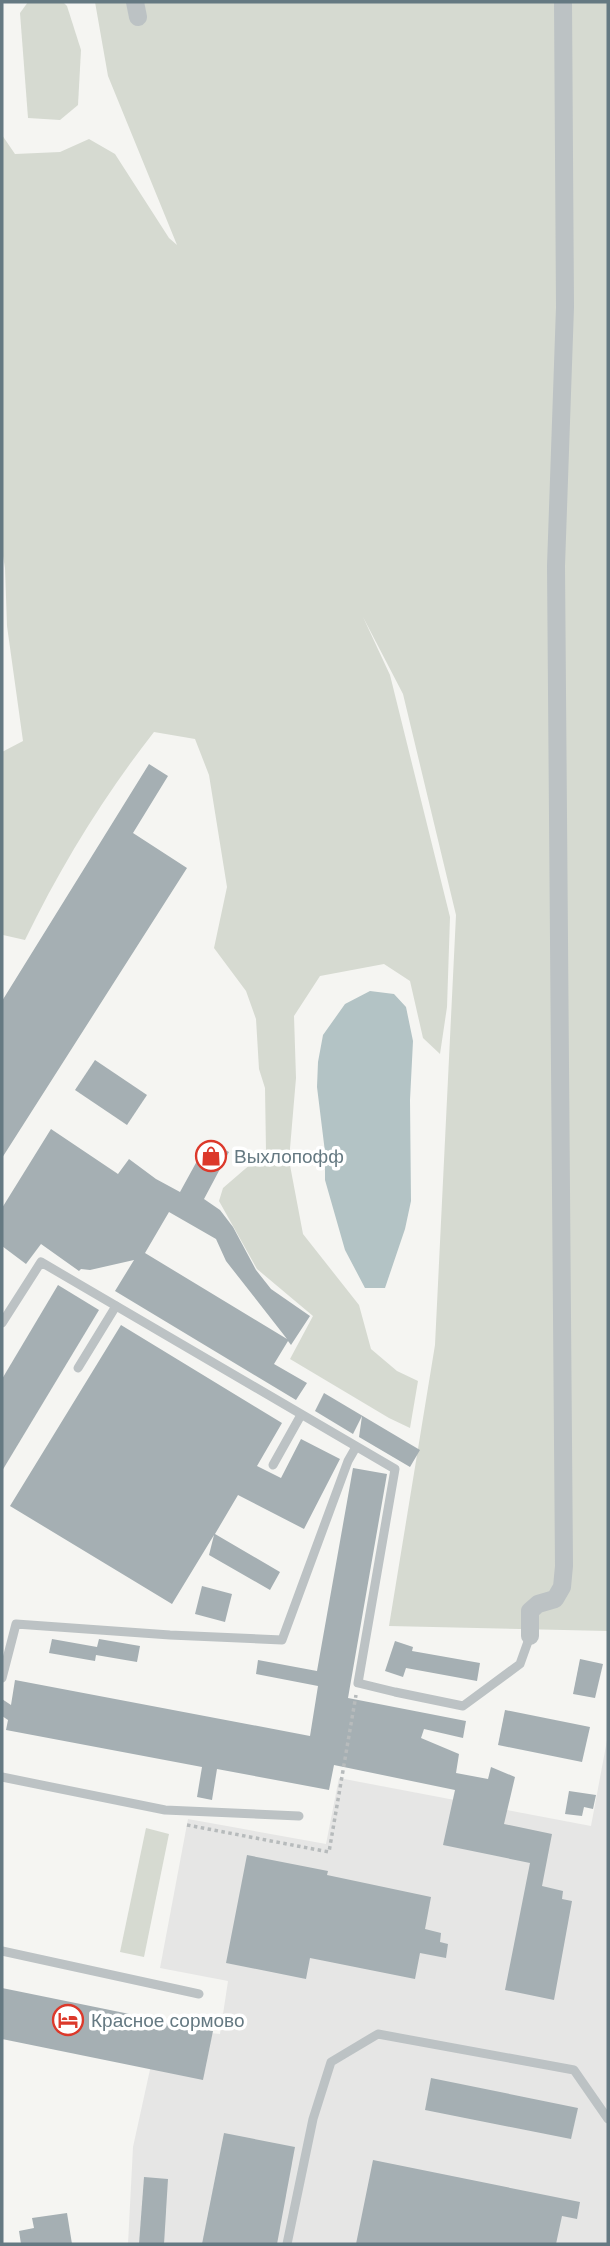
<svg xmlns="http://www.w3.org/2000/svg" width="610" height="2246" viewBox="0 0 610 2246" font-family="Helvetica,sans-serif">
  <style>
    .built { fill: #e6e6e5 }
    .green { fill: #d6dad1 }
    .water { fill: #b3c3c5 }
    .building { fill: #a5afb3; fill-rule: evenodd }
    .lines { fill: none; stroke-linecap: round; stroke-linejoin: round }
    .path { stroke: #b7bbbc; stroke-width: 3.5; stroke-dasharray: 3.5 3.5; stroke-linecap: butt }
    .service { stroke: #bcc2c4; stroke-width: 9 }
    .minor { stroke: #bcc2c4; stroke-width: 18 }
    .labels { text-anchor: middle; stroke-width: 7; stroke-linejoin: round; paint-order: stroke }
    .poi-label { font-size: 19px; fill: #657982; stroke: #fff; text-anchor: start }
  </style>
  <rect width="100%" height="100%" fill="#f5f5f2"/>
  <polygon class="built" points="608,1735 608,2244 128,2244 133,2147 151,2065 210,2033 220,2034 228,1981 160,1968 188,1819 326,1844 339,1778 591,1826"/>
  <g class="green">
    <polygon points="28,2 63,2 67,6 81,50 78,105 60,120 28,118 20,13"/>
    <path d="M 95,2 L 608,2 L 608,1631 L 389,1626 L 435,1345 L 456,915 L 403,694 L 363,617 L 390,675 L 450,917 L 447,1007 L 440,1054 L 423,1038 L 410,981 L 384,964 L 320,976 L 294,1016 L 296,1078 L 289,1160 L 303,1234 L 359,1305 L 371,1349 L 397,1371 L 418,1381 L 410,1428 L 389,1418 L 290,1359 L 313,1316 L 257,1269 L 219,1201 L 223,1188 L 266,1151 L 265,1088 L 259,1069 L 256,1019 L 246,991 L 214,948 L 227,887 L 209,775 L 195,739 L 154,732 C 103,797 61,866 25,940 L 3,935 L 2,752 L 23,741 L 7,626 L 5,568 L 2,550 L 2,135 L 15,154 L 60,152 L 89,139 L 115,154 L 169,238 L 177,245 L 108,76 Z"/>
    <polygon points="146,1828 169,1834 144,1957 120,1952"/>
  </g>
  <polygon class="water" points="370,991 394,994 406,1007 413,1041 410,1100 411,1201 405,1229 385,1288 365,1288 345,1250 325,1180 325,1152 317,1087 318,1062 323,1035 345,1004"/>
  <g class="building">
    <polygon points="149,764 168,776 133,833 187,868 2,1158 2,1001"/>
    <polygon points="95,1060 147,1095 127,1125 75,1090"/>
    <path d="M 51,1129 L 118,1174 L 129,1159 L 156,1179 L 180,1192 L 208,1141 L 229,1152 L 204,1199 L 220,1210 L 233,1227 L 256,1270 L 271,1289 L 310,1316 L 291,1345 L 288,1341 L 274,1364 L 307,1383 L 296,1400 L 115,1291 L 134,1260 L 90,1270 L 81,1269 L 79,1271 L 41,1244 L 26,1264 L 2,1246 L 2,1208 ZM 169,1212 L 216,1239 L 226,1261 L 287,1339 L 145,1253 Z"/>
    <polygon points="58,1285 99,1310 2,1471 2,1379"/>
    <polygon points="121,1325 282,1423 257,1466 281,1478 301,1439 340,1459 304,1529 238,1495 215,1534 280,1572 270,1590 209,1555 214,1535 172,1604 10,1506"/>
    <polygon points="324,1393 420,1450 410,1467 359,1437 362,1416 353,1434 315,1411"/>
    <polygon points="353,1468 387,1474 348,1698 466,1721 463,1738 424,1729 421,1738 459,1754 456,1773 488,1779 491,1767 515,1777 504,1824 552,1834 542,1886 563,1891 562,1899 572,1901 554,2000 505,1990 530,1863 443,1845 455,1790 334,1765 329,1790 217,1769 212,1800 197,1797 202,1767 6,1730 8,1720 2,1716 2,1699 11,1705 15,1680 310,1736 318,1686 256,1674 258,1660 317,1671"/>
    <polygon points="202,1586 232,1594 225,1622 195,1614"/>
    <polygon points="52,1639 97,1647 99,1639 140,1646 137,1662 96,1655 95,1661 49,1653"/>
    <polygon points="395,1641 413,1647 412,1651 480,1663 477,1681 406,1668 403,1677 385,1671"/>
    <polygon points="580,1659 603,1664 595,1698 573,1694"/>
    <polygon points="505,1710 590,1727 582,1762 498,1745"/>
    <polygon points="569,1791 596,1795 593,1809 584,1807 582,1816 565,1814"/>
    <polygon points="247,1855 328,1871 327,1875 431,1897 425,1929 441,1933 440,1942 448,1944 446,1958 420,1953 415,1979 310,1958 306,1979 226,1963"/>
    <polygon points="2,1988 213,2031 203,2080 2,2039"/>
    <polygon points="431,2078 578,2108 571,2139 425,2110"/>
    <polygon points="224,2133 295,2147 277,2244 202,2244"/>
    <polygon points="373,2160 580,2202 577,2219 562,2216 556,2244 356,2244"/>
    <polygon points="144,2177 168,2179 164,2244 139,2244"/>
    <polygon points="67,2213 72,2244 21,2244 19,2231 34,2228 32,2218"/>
  </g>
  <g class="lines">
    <polyline class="path" points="187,1825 329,1852 356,1695"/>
    <g class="service">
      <polyline points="2,1323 41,1262 395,1469 358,1683 395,1692 463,1706 520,1664 530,1636"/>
      <polyline points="78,1368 116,1306"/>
      <polyline points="273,1465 301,1415"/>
      <polyline points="2,1678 16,1624 170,1635 282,1640 348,1461 356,1447"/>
      <polyline points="2,1777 165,1810 299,1816"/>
      <polyline points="2,1951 199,1994"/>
      <polyline points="287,2244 313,2119 331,2062 378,2034 574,2070 608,2119"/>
    </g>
    <g class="minor">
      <polyline points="135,2 138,17"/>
      <polyline points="530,1636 530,1611 538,1604 555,1599 562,1587 564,1566 556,566 565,307 563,2"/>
    </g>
  </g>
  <defs>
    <g id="shop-ring" transform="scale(1.575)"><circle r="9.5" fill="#fff" stroke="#dc392b" stroke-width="1.5"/><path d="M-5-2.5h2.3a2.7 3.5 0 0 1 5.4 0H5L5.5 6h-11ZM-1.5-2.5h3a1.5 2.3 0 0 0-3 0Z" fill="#dc392b"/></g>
    <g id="hotel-ring" transform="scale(1.575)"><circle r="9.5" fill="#fff" stroke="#dc392b" stroke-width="1.5"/><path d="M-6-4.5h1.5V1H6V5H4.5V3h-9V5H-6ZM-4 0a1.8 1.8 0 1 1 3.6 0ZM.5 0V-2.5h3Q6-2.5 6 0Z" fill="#dc392b"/></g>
  </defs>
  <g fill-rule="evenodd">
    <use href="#shop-ring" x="211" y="1156"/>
    <use href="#hotel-ring" x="68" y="2020"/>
  </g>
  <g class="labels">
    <g class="poi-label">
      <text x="234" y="1163">Выхлопофф</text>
      <text x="91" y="2027">Красное сормово</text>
    </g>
  </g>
  <rect width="610" height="2246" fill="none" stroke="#657982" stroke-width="7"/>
</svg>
